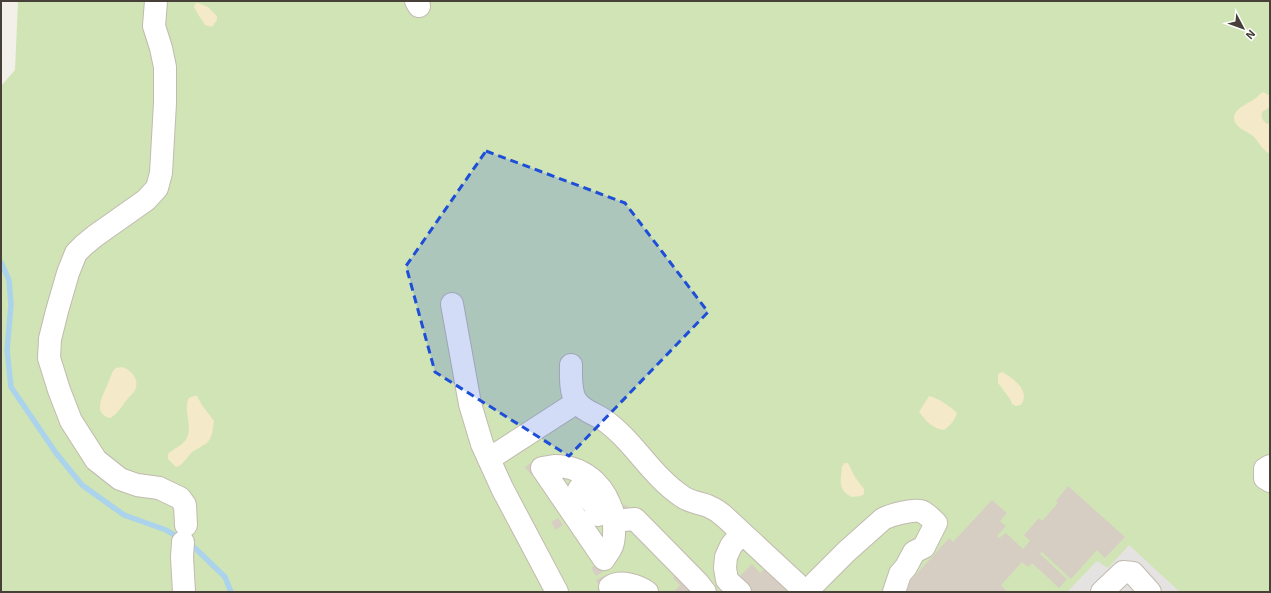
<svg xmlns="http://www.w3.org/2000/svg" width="1271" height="593" viewBox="0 0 1271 593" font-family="'Exo 2',sans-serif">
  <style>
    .green { fill: #d1e4b6 }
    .sand { fill: #f4e9c9 }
    .parking { fill: #e5e3e1 }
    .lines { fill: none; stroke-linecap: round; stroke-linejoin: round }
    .stream { stroke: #abd3eb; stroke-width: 5.5 }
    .building { fill: #d7cec3 }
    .minor-casing { stroke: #c1bab0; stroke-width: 24 }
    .minor { stroke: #fff; stroke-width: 22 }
    .marked { fill: #1d4ed8; fill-opacity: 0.2; stroke: #1d4ed8; stroke-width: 3; stroke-dasharray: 8 5; stroke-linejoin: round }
  </style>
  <rect width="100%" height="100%" fill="#f3f0e9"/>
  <polygon class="green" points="18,1 1270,1 1270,592 1,592 1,86 15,70"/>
  <g class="sand">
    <path d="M 198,3 L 208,7 L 217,16 L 217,20 L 212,27 L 205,25 C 201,19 197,13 194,7 L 195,4 Z"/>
    <path d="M 1263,92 L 1270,96 L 1270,107 L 1262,112 C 1261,118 1262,120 1267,124 L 1270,123 L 1270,154 C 1262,150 1259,142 1253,136 C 1248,132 1241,130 1237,125 C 1227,112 1245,105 1253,100 C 1257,98 1259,94 1263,92 Z"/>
    <path d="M 122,367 C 132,370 141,381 134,392 C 131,395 128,398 125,402 C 121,408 117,414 110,418 C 91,413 104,394 108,383 C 110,379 111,375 113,371 L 116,368 Z"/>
    <path d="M 1002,372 C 1013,378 1031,391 1021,405 L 1016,406 L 1012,404 L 1010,399 L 998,383 L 998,374 Z"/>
    <path d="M 194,396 L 197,396 L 202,405 L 214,421 L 212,434 L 210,439 L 207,443 L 192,452 L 181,465 L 176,467 L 168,459 L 168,454 C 173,449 181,446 185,441 C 195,427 182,411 189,398 Z"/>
    <path d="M 929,396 C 939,399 949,405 957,413 C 954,421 951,425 944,430 C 933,429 926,421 919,412 Z"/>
    <path d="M 845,463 L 848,463 L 855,477 L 864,489 L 864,494 L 861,496 L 852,497 C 837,490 841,480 842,466 Z"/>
  </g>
  <polygon class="parking" points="1129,545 1180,592 1067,592 1097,561 1108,568"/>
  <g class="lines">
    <g class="stream">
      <polyline points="1,262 9,280 11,305 7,350 11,387 56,453 82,485 124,515 166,530 181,539"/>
      <polyline points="188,544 195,548 225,577 231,592"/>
    </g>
  </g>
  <g class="building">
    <polygon points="534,461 540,469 531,475 525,467"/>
    <polygon points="1068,486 1125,537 1105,558 1097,550 1071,579 1042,552 1040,554 1067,579 1059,588 1032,563 1028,567 1022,562 1001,585 1006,590 1004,592 907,592 908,591 904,588 949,538 953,542 992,500 1007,513 1000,521 1006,526 997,536 999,538 1006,533 1023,549 1030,541 1024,535 1039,518 1042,521 1058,503 1056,501"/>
    <polygon points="627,505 629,511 623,513 621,506"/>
    <polygon points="558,518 563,525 556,530 551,522"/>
    <polygon points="600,562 605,570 596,576 591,568"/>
    <polygon points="752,564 760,573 766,568 787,589 784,592 741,592 739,577"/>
    <polygon points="680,571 703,592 676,592 675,590 680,585 673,578"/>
    <polygon points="606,575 611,585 601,590 596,580"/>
  </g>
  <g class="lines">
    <g class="minor-casing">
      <g id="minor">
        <polyline points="156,1 154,26 161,48 165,67 165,103 161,173 157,188 146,200 95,236 84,245 76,253 68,273 57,311 50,339 49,358 59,390 71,421 96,460 120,479 137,485 159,488 180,498 185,505 186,525"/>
        <polyline points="416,1 419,6"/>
        <polyline points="452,304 470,404 482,444 502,488 557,592"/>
        <path d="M 571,365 C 571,376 570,391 576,401 C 582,410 595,414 604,420 C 634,441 651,476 683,497 C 690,502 700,503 708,506 C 715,509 721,513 726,518 L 796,583 L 804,592"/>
        <polyline points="489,459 577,402"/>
        <path d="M 554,466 C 587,466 610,490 614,522 C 614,530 615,538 612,546 C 610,551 606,555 604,559 L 542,468 Z"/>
        <polyline points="1270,466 1265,469 1265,478 1270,481"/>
        <polyline points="588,477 579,489 594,504 598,515 612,510"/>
        <polyline points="613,521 635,519 698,583 705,592"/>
        <polyline points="183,542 182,557 184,592"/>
        <path d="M 612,592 L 610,587 C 620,580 637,585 647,592"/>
        <polyline points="740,592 727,580 725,568 726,557 731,546 741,533"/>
        <path d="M 806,592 L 847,551 L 883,519 C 891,515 915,508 923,512 C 928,515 932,519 936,523 L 924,547 L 914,552 L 906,567 L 900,574 L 894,592"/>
        <polyline points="1102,592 1123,572 1133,573 1150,592"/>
      </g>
    </g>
    <use href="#minor" class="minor"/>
  </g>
  <path class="marked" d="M 486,151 L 625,203 L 708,312 L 569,456 L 435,372 L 406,266 Z"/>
  <rect width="1271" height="593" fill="none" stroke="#464038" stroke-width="4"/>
  <g transform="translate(1243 28) rotate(131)" stroke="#ffffff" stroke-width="3" paint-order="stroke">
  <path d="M0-3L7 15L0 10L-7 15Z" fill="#464038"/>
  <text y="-6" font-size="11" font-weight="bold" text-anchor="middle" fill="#464038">N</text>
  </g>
</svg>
